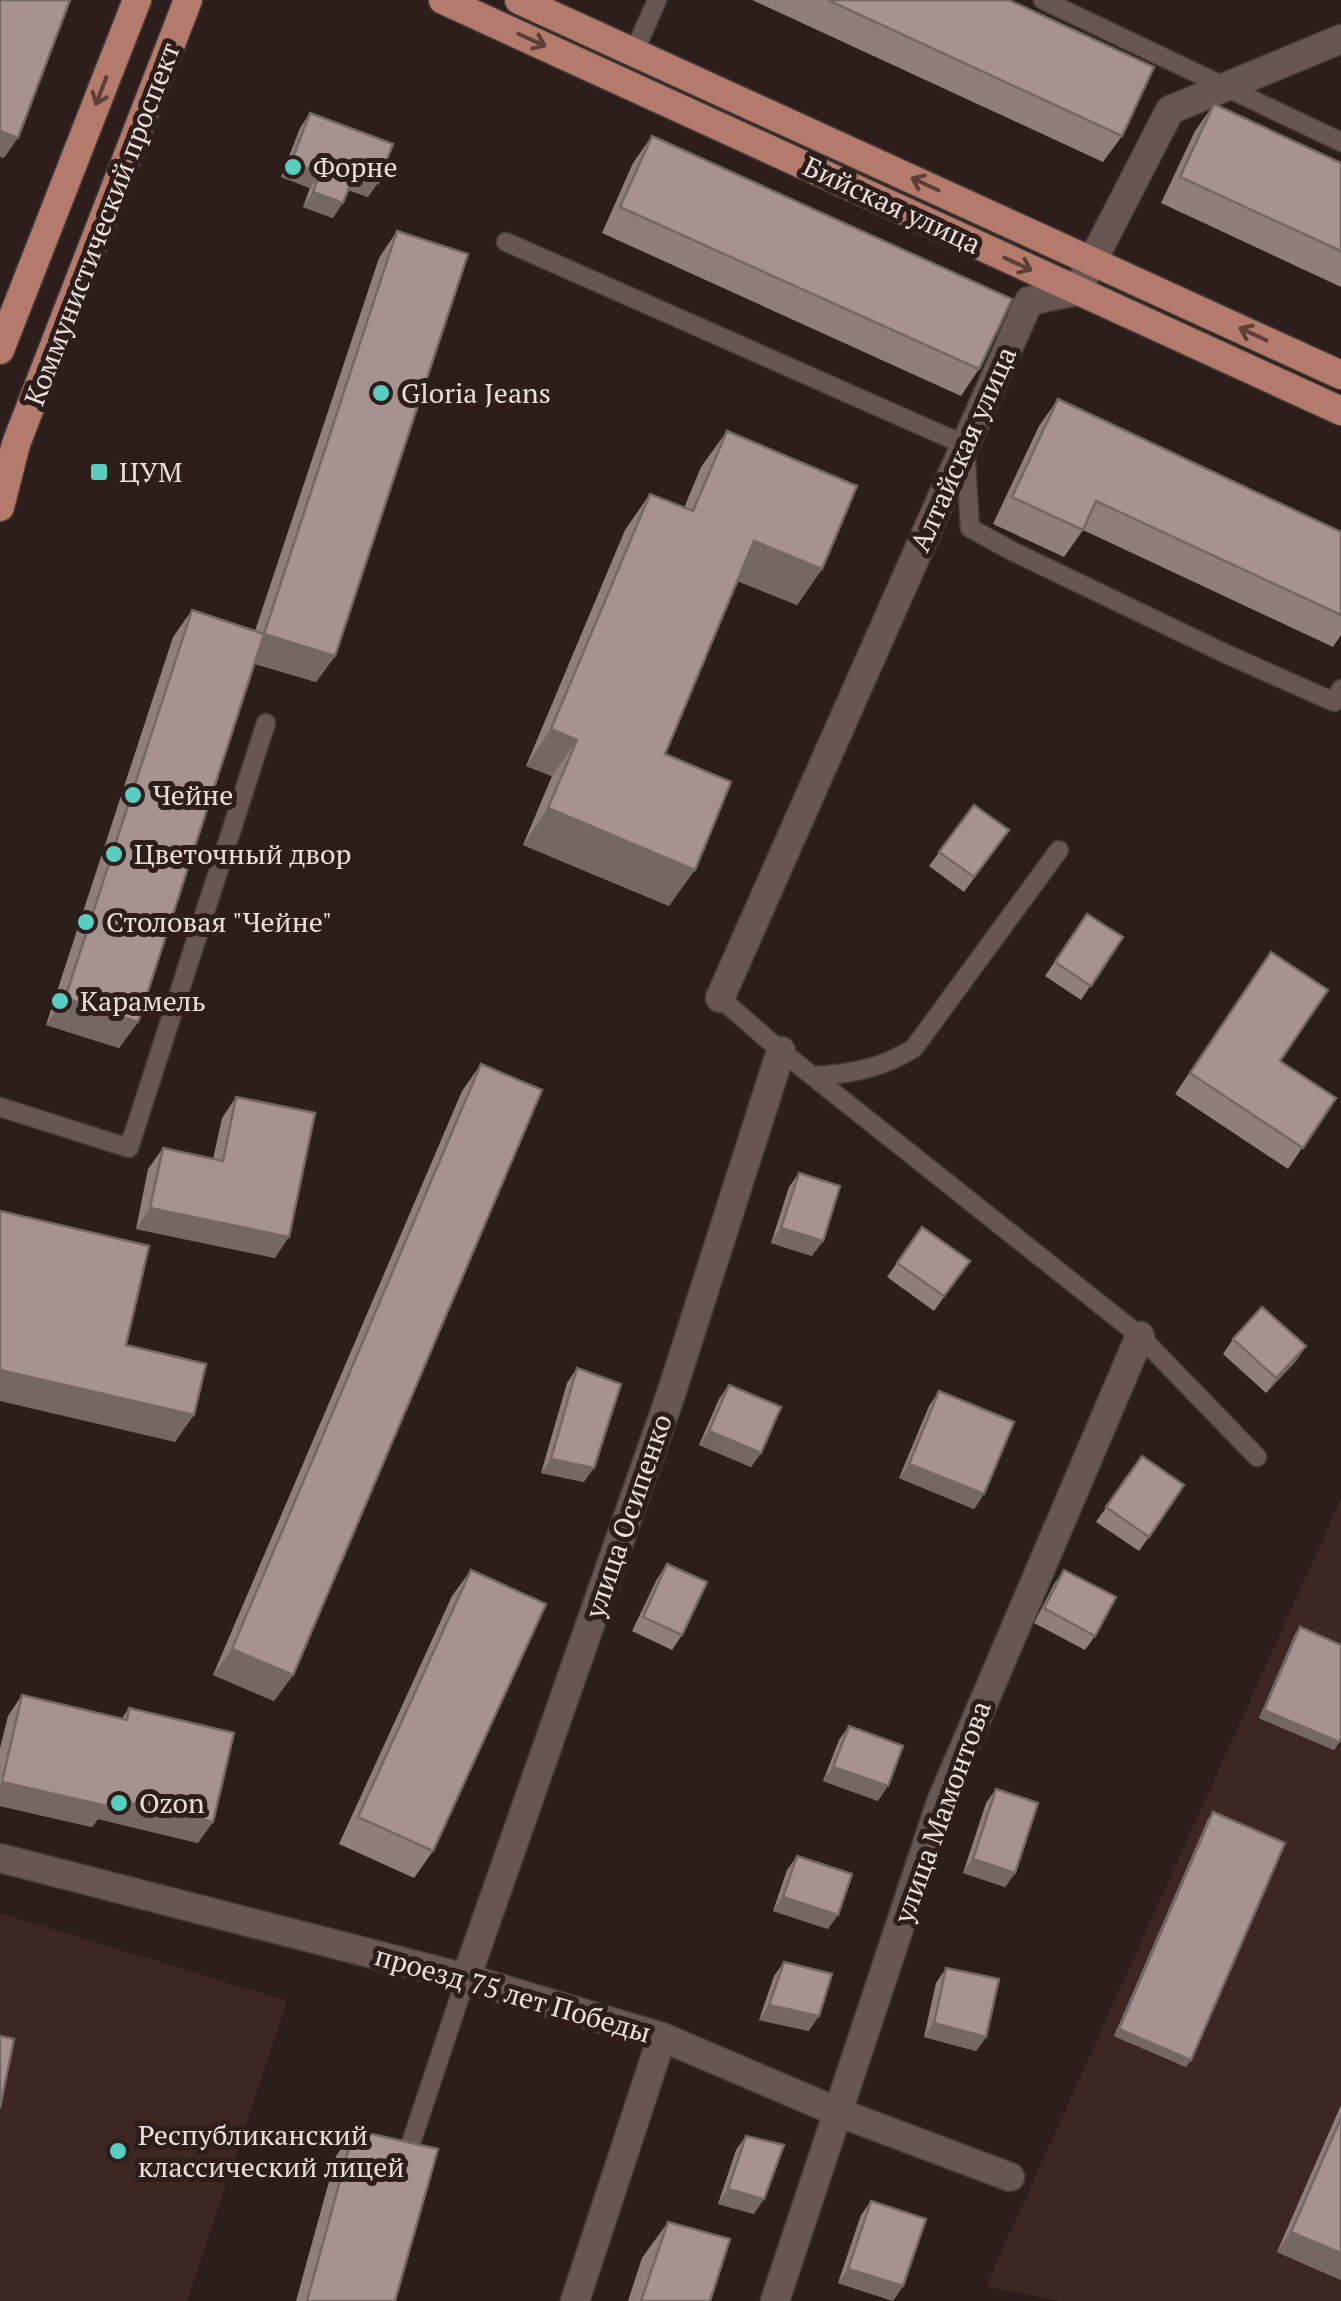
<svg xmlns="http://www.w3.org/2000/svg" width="1341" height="2301" viewBox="0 0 1341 2301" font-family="'PT Serif',serif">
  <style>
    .built { fill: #3c2722 }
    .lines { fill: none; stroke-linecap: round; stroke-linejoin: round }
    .service-casing { stroke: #473c39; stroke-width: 21 }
    .minor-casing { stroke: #473c39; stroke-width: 31 }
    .primary-casing { stroke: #473c39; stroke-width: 31 }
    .service { stroke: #675652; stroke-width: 18 }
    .minor { stroke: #675652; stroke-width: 28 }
    .primary { stroke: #b47b6c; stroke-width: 28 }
    .wall { fill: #8f7e7b }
    .shaded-wall { fill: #746764 }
    .building { fill: #a6938f; stroke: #746764; stroke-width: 2.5 }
    .oneway { stroke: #5c3f37 }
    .poi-dot { fill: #58cec0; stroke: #2d1e1b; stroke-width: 4 }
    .labels { text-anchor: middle; stroke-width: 10; stroke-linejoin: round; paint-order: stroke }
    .poi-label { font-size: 28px; fill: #e9dfdc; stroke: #2d1e1b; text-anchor: start }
    .street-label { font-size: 28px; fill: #e9dfdc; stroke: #2d1e1b }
  </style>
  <rect width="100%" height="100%" fill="#2d1e1b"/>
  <g class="built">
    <polygon points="1341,1499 1341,2301 1058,2301 986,2286"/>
    <polygon points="0,1913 287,2001 187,2301 0,2301"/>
  </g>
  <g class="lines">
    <g class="service-casing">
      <g id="service">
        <polyline points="1043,0 1341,142"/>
        <polyline points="634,52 657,0"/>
        <polyline points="506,242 965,445 970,528 1012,551 1224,653 1334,702 1341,689"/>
        <polyline points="720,998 781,1051 1140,1336 1257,1457"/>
        <path d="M 813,1076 C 851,1074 883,1068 914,1048 L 1059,850"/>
        <polyline points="0,1107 129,1148 266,723"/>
        <polyline points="410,2146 466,1978"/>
      </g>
    </g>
    <g class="minor-casing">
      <g id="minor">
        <polyline points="720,998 1029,301 1077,291 1170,110 1341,39"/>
        <polyline points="0,1858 466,1978 662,2037 840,2113 1010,2177"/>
        <polyline points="466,1978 670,1397 781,1051"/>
        <polyline points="575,2301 662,2037"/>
        <polyline points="775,2301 941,1802 1140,1336"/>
      </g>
    </g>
    <g class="primary-casing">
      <g id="primary">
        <polyline points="443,0 1341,411"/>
        <polyline points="519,0 1341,375"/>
        <polyline points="0,350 137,0"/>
        <polyline points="0,507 16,444 188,0"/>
      </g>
    </g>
    <use href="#service" class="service"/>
    <use href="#minor" class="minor"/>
    <use href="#primary" class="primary"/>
  </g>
  <g class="wall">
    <polygon points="752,0 1009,0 1122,136 1103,162"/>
    <polygon points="1214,104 1341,163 1341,287 1161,203 1195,131"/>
    <polygon points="310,113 368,197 348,190 333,218 303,207 310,188 281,177 300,128"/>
    <polygon points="652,136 979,369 961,396 602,233 633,163"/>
    <polygon points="397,231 335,656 316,682 255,664 138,1022 119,1048 46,1025 173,637 192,610 255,631 379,258"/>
    <polygon points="1058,399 1341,532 1341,635 1333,647 1083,530 1064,557 993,524 1039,426"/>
    <polygon points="727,431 822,569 797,605 737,581 665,754 669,906 523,845 552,776 526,766 625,530 650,494 684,508 701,467"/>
    <polygon points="974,805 1009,830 964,892 929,866"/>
    <polygon points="1087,914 1123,937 1081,1000 1045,976"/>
    <polygon points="1271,952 1280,1061 1336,1098 1288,1169 1175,1094"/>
    <polygon points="481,1064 293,1675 274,1701 213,1675 462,1091"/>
    <polygon points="236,1097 275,1258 136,1229 148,1169 163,1148 213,1159 222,1118"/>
    <polygon points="799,1173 812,1256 771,1243 789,1187"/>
    <polygon points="922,1227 970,1261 934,1311 887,1277"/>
    <polygon points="1233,1339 1306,1346 1296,1361 1266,1393 1223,1354"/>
    <polygon points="577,1368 584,1482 541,1473 567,1383"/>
    <polygon points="729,1385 761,1453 751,1467 699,1445 719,1399"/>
    <polygon points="939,1391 984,1494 974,1509 899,1478 929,1406"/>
    <polygon points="1142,1456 1149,1537 1139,1551 1096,1522"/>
    <polygon points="667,1564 682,1635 672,1650 632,1631 657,1579"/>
    <polygon points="471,1570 433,1851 414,1878 339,1844 452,1596"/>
    <polygon points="1064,1570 1095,1636 1085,1650 1034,1623 1054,1584"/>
    <polygon points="1300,1627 1339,1742 1334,1750 1259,1718 1295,1634"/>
    <polygon points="22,1695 122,1718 129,1708 198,1843 98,1819 92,1827 0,1806 0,1748 8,1716"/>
    <polygon points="849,1726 878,1801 823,1781 839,1740"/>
    <polygon points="996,1789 1015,1873 1005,1887 963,1873 986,1803"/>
    <polygon points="1213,1812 1191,2060 1186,2067 1114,2036 1208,1819"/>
    <polygon points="797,1856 828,1929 773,1911 787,1870"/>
    <polygon points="784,1962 809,2031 759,2020 774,1976"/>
    <polygon points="946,1968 986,2037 976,2051 924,2037 936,1983"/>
    <polygon points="1341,2105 1341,2280 1277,2252"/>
    <polygon points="354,2130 395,2301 296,2301 336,2156"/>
    <polygon points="746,2136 754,2214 718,2204 736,2150"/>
    <polygon points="871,2201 903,2286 893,2301 838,2283 861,2215"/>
    <polygon points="668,2222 710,2301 628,2301 642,2258"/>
  </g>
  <g class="shaded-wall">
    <polygon points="0,131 18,138 4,158 0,157"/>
    <polygon points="291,162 320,173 310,188 281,177"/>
    <polygon points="354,174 378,183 368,197 344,188"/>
    <polygon points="313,192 343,203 333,218 303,207"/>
    <polygon points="754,541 822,569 797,605 729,577"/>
    <polygon points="264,634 335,656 316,682 246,661"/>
    <polygon points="551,729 577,740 552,776 526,766"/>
    <polygon points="548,808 695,870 669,906 523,845"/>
    <polygon points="65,998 138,1022 119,1048 46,1025"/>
    <polygon points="150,1208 289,1237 275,1258 136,1229"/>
    <polygon points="781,1228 823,1241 812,1256 771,1243"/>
    <polygon points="1306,1346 1296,1361 1266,1393 1276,1378"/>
    <polygon points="0,1370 194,1415 175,1442 0,1401"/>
    <polygon points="709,1431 761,1453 751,1467 699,1445"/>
    <polygon points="551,1459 594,1468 584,1482 541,1473"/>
    <polygon points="909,1464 984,1494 974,1509 899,1478"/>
    <polygon points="232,1649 293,1675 274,1701 213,1675"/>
    <polygon points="1264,1710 1339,1742 1334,1750 1259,1718"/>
    <polygon points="833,1767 888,1786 878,1801 823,1781"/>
    <polygon points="2,1782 109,1798 213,1822 198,1843 98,1819 92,1827 0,1806 0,1784"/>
    <polygon points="973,1859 1015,1873 1005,1887 963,1873"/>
    <polygon points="783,1897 838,1915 828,1929 773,1911"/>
    <polygon points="769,2005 819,2016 809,2031 759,2020"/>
    <polygon points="934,2023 986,2037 976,2051 924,2037"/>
    <polygon points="1119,2029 1191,2060 1186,2067 1114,2036"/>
    <polygon points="728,2189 764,2199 754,2214 718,2204"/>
    <polygon points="1291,2232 1341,2253 1341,2280 1277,2252"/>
    <polygon points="848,2269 903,2286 893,2301 838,2283"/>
  </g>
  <g class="building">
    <polygon points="0,0 70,0 18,138 0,131"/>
    <polygon points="828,0 1009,0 1154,67 1122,136"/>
    <polygon points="1214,104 1341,163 1341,251 1180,177"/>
    <polygon points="310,113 393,144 378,183 354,174 343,203 313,192 320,173 291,162"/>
    <polygon points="652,136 1012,299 979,369 620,207"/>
    <polygon points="397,231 468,254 335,656 264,634"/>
    <polygon points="1058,399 1341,532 1341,615 1096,501 1083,530 1012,497"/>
    <polygon points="727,431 857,486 822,569 754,541 665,754 731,782 695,870 548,808 577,740 551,729 650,494 693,511"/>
    <polygon points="192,610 264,634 138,1022 65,998"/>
    <polygon points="974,805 1009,830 974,877 939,852"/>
    <polygon points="1087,914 1123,937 1091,986 1055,962"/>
    <polygon points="1271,952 1328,990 1280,1061 1336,1098 1303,1148 1190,1073"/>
    <polygon points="481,1064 542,1090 293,1675 232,1649"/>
    <polygon points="236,1097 315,1113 289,1237 150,1208 163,1148 223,1161"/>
    <polygon points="799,1173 840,1186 823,1241 781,1228"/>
    <polygon points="0,1211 149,1246 126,1345 206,1364 194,1415 0,1370"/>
    <polygon points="922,1227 970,1261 944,1296 897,1263"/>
    <polygon points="1262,1307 1306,1346 1276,1378 1233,1339"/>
    <polygon points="577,1368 621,1384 594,1468 551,1459"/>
    <polygon points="729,1385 781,1407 761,1453 709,1431"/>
    <polygon points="939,1391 1014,1422 984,1494 909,1464"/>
    <polygon points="1142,1456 1184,1485 1149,1537 1106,1507"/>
    <polygon points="667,1564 707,1582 682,1635 643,1617"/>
    <polygon points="471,1570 546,1604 433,1851 358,1817"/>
    <polygon points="1064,1570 1116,1597 1095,1636 1044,1608"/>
    <polygon points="1300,1627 1341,1645 1341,1738 1339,1742 1264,1710"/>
    <polygon points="22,1695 127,1720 129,1708 234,1733 213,1822 109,1798 107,1806 2,1782"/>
    <polygon points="849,1726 903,1746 888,1786 833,1767"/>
    <polygon points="996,1789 1038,1803 1015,1873 973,1859"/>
    <polygon points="1213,1812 1285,1843 1191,2060 1119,2029"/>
    <polygon points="797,1856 852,1874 838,1915 783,1897"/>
    <polygon points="784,1962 832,1974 819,2016 769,2005"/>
    <polygon points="946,1968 999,1979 986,2037 934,2023"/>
    <polygon points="0,2036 14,2039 0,2108"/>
    <polygon points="1341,2118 1341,2253 1291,2232"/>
    <polygon points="354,2130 438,2149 395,2301 307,2301"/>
    <polygon points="746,2136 784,2145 764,2199 728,2189"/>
    <polygon points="871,2201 926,2219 903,2286 848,2269"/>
    <polygon points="668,2222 730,2239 710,2301 641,2301"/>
  </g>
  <defs><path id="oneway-shaft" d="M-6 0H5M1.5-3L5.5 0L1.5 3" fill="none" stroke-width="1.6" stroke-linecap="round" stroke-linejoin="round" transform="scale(2.5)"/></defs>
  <g class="oneway">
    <use href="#oneway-shaft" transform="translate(532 40) rotate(24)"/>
    <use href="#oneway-shaft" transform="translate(101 91) rotate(111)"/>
    <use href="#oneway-shaft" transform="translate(925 184) rotate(-155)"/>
    <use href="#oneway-shaft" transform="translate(1018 264) rotate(25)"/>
    <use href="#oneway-shaft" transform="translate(1253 334) rotate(-155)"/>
  </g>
  <g class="poi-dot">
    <circle cx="293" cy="167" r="10"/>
    <circle cx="381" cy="393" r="10"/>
    <rect x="89" y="462" width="20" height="20" rx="5"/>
    <circle cx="133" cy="795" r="10"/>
    <circle cx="114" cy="854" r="10"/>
    <circle cx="86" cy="922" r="10"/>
    <circle cx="60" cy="1001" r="10"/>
    <circle cx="119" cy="1803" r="10"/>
    <circle cx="118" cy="2151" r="10"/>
  </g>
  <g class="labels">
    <g class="poi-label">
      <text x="313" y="177">Форне</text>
      <text x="401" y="403">Gloria Jeans</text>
      <text x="119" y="482">ЦУМ</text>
      <text x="153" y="805">Чейне</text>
      <text x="134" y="864">Цветочный двор</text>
      <text x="106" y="932">Столовая "Чейне"</text>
      <text x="80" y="1011">Карамель</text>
      <text x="139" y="1813">Ozon</text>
      <text x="138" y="2145">Республиканский<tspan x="138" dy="32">классический лицей</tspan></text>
    </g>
    <g class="street-label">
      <text transform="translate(892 205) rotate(25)" y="10">Бийская улица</text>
      <text transform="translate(102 224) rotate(-69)" y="10">Коммунистический проспект</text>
      <text transform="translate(963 449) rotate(-66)" y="10">Алтайская улица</text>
      <text transform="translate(628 1516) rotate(-71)" y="10">улица Осипенко</text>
      <text transform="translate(942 1812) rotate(-70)" y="10">улица Мамонтова</text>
      <text transform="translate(513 1994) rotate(16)" y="10">проезд 75 лет Победы</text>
    </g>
  </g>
</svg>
